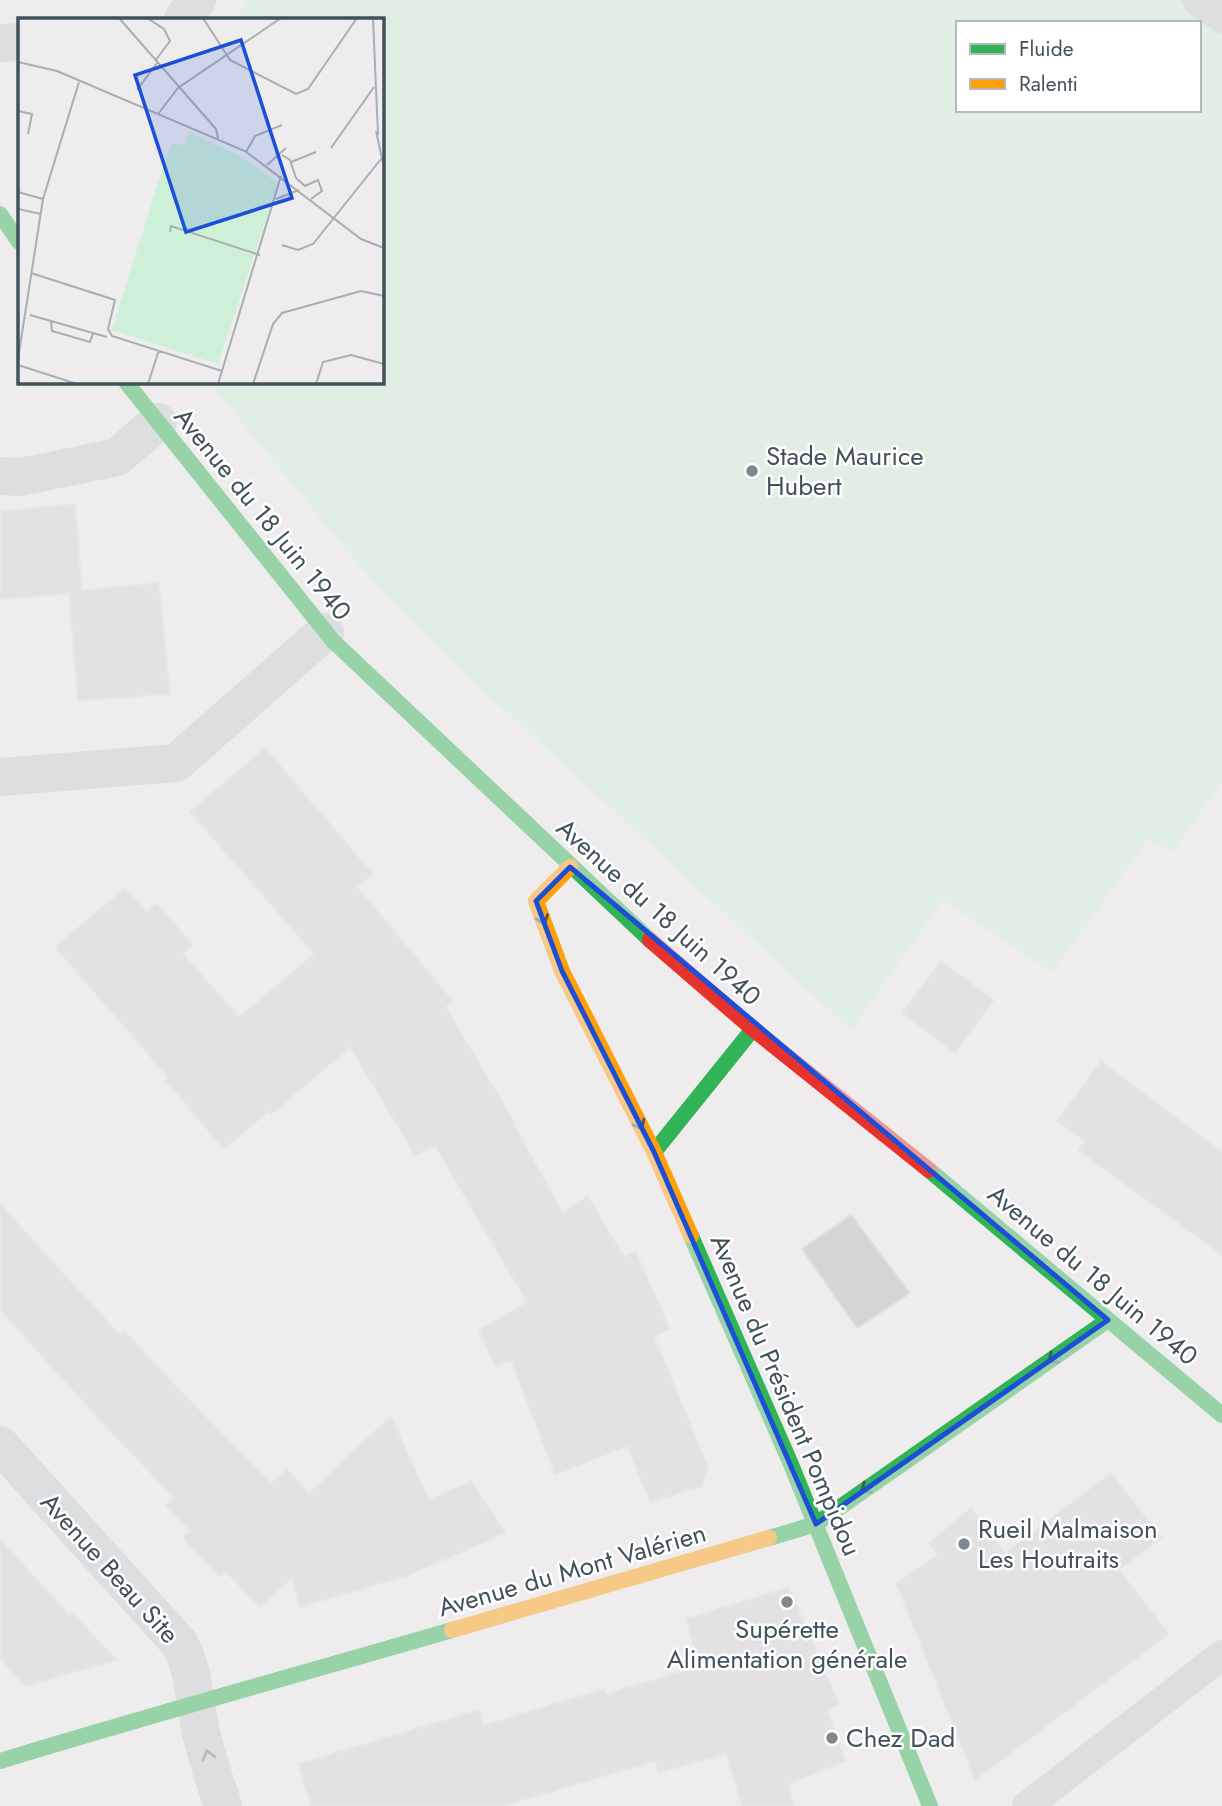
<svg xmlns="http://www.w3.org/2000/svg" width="1222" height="1806" viewBox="0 0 1222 1806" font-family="Jost,sans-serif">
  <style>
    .green { fill: #ceefd8; fill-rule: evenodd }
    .building { fill: #d4d5d7; stroke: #dfdee0; stroke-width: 2 }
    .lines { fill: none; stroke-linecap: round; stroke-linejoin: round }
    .lane { stroke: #c8ccce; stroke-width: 30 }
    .street { stroke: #c8ccce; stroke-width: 38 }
    .fast { stroke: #30b455; stroke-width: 16 }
    .slow { stroke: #ff9f0a; stroke-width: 16 }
    .jam { stroke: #e5322d; stroke-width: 16 }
    .oneway { stroke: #405c5a }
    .oneway2 { stroke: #717d83 }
    .marked { fill: none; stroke: #1d4ed8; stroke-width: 5; stroke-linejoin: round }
    .poi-dot { fill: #7e888e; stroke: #fff; stroke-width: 2.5 }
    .labels { text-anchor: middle; stroke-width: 5; stroke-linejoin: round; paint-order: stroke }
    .poi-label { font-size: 26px; fill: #42525b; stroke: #fff; text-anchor: start }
    .street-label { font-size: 26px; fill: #42525b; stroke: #fff }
    .inset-road { fill: none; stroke: #a9aeb3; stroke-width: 2 }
    .view { fill: #1d4ed8; fill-opacity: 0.15; stroke: #1d4ed8; stroke-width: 3.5 }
    .inset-edge { fill: none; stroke: #42525b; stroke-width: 3.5 }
  </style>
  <rect width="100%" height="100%" fill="#eeeced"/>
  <path class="green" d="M 249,0 L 1222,0 L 1222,782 L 1172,852 L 1149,838 L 1052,972 L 943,900 L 851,1030 L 443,653 L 355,560 L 209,382 L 382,382 L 382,19 L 235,19 ZM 958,23 L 1199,23 L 1199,110 L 958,110 Z"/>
  <g class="building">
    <polygon points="75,504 82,590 159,583 170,694 78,701 69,594 0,599 0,511"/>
    <polygon points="265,748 373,874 357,887 453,1001 446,1007 515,1123 514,1124 562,1212 588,1196 624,1257 636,1252 670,1329 654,1336 708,1467 702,1486 650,1502 627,1446 555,1475 511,1360 495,1367 479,1330 527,1302 435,1146 415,1155 350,1047 272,1114 269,1111 224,1149 165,1080 168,1077 55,947 125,888 146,912 157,904 193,945 183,954 239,1017 314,954 190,812"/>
    <polygon points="941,961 994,1000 955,1053 902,1013"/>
    <polygon points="1101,1061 1222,1152 1222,1255 1078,1150 1085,1141 1057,1121"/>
    <polygon points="0,1204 119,1334 124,1330 174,1384 271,1483 287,1469 309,1493 391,1416 429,1500 471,1481 506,1533 406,1576 300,1607 292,1578 260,1607 226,1572 220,1577 183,1538 190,1531 166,1506 174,1497 108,1429 0,1310"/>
    <polygon points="851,1215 910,1293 857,1328 802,1249"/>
    <polygon points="1111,1473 1162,1538 1119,1570 1169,1634 975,1780 896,1583 937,1555 929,1543 971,1508 1005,1553"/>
    <polygon points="0,1540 70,1615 72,1613 117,1660 25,1686 0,1658"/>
    <polygon points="789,1587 839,1704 827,1710 846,1761 788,1784 794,1806 742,1806 726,1754 658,1773 655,1761 503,1806 311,1806 298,1764 479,1710 484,1725 604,1689 606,1694 700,1666 686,1619"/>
  </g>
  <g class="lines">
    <g class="lane">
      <polyline points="1197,0 1222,18"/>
      <polyline points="1027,1806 1222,1655"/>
    </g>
    <g class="street">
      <polyline points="183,19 197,0"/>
      <polyline points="0,43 19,42"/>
      <polyline points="0,476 21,477 117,457 158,422"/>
      <polyline points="0,777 176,763 325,632"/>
      <path d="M 0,1445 L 179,1643 C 194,1669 194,1698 200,1727 C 205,1754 215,1780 223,1806"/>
    </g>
    <g class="fast">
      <polyline points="0,214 19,242"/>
      <polyline points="126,382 333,641 650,940"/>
      <polyline points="654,1152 753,1029"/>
      <polyline points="929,1170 1222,1415"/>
      <polyline points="691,1236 790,1462 930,1806"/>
      <polyline points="769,1538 816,1524 1108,1320"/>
      <path d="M 0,1761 C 150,1715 301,1674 452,1630"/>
    </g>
    <g class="slow">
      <polyline points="570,867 536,901 562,971 654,1152 691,1236"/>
      <polyline points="452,1630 769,1538"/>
    </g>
    <polyline class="jam" points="650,940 753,1029 929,1170"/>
  </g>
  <defs><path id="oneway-chevron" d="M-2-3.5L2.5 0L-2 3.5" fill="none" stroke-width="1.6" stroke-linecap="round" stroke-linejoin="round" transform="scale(1.75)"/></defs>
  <g class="oneway">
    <use href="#oneway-chevron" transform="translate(543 920) rotate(70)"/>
    <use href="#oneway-chevron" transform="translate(640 1125) rotate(63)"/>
    <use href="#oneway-chevron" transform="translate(1052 1359) rotate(145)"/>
    <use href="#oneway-chevron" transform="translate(865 1489) rotate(145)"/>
  </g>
  <use class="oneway2" href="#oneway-chevron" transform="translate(208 1755) rotate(-106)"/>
  <path d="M0 0H1222V1806H0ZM 570,867 L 1108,1320 L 816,1524 L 654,1152 L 562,971 L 536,901 Z" fill="#eeeced" fill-opacity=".55" fill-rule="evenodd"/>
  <path class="marked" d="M 570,867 L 1108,1320 L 816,1524 L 654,1152 L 562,971 L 536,901 Z"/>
  <g class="poi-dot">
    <circle cx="752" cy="471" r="7"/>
    <circle cx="964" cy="1544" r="7"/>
    <circle cx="787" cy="1602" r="7"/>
    <circle cx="832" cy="1738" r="7"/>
  </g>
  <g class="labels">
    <g class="poi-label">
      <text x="766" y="465">Stade Maurice<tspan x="766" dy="30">Hubert</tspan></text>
      <text x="978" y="1538">Rueil Malmaison<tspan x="978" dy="30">Les Houtraits</tspan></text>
      <text x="787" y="1638" text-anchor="middle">Supérette<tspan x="787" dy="30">Alimentation générale</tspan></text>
      <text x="846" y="1747">Chez Dad</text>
    </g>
    <g class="street-label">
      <text transform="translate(263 514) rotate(51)" y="9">Avenue du 18 Juin 1940</text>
      <text transform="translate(659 912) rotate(42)" y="9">Avenue du 18 Juin 1940</text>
      <text transform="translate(1093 1275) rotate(40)" y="9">Avenue du 18 Juin 1940</text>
      <text transform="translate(786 1395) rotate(67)" y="9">Avenue du Président Pompidou</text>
      <text transform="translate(110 1568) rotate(48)" y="9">Avenue Beau Site</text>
      <text transform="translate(572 1570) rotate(-16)" y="9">Avenue du Mont Valérien</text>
    </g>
  </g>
  <g transform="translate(18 18)">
    <rect width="366" height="366" fill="#eeeced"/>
    <path d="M 171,114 L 228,141 L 260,165 L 200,346 L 94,312 L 148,139 L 155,125 L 167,128 Z" fill="#ceefd8"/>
    <path class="inset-road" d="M 101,0 L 198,111 L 200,120M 129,0 L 146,11 L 152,23 L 137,43M 185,0 L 212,42 L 278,76 L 290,71 L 339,0M 355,0 L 360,117M 0,44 L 39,53 L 227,133 L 343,221 L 366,230M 119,72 L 139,45M 0,93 L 14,96 L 10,116M 140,96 L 160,70 L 263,0M 358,113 L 366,150M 313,130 L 356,69M 228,134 L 237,118 L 264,107M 264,137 L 272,142 L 278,160 L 287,168 L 300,162 L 304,173 L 293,181M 273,144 L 298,134M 249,147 L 268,130M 0,174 L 25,181M 258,181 L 281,172M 0,191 L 23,196M 152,214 L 153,208 L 242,237M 264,227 L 280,232 L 295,226 L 363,141M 13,255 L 97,282 L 90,311 L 94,318 L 204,353M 12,297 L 89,319M 33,303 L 34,313 L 72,324 L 75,315M 0,341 L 25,181 L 61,64M 0,347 L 59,366M 130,366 L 141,332M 200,366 L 263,158M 235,366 L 255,306 L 264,295 L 343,273 L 366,278M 298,366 L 305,344 L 333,337 L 366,346"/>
    <path class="view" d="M 223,22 L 274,180 L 168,214 L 117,57 Z"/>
    <rect width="366" height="366" class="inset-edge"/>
  </g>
  <rect x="956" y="21" width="245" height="91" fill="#ffffff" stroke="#b3babd" stroke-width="2"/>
  <rect x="970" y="44" width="35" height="10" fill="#30b455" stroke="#b3babd" stroke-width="2"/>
  <text x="1019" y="56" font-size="21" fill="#42525b">Fluide</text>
  <rect x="970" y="79" width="35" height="10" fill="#ff9f0a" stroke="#b3babd" stroke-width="2"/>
  <text x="1019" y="91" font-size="21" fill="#42525b">Ralenti</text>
</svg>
